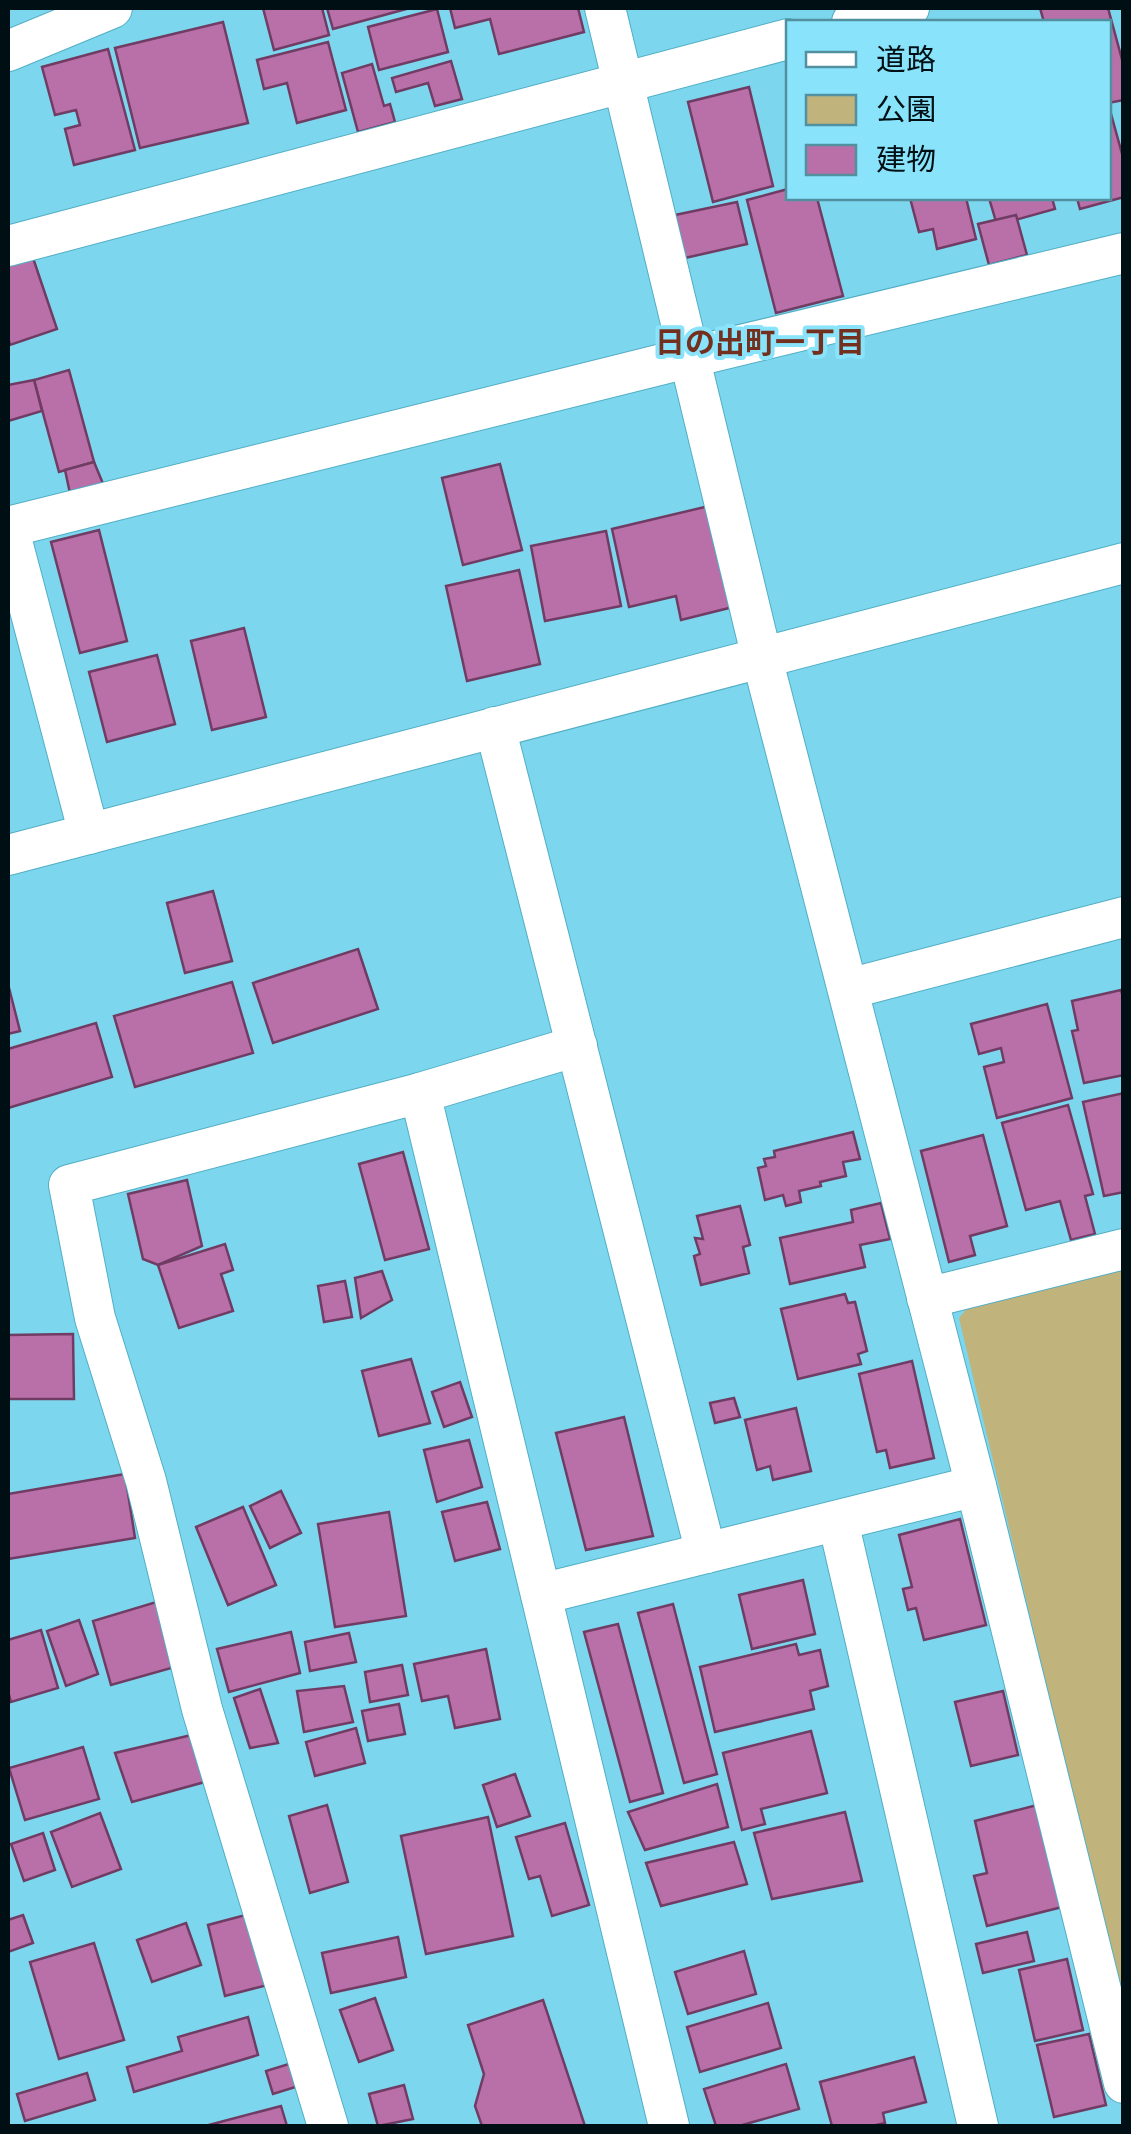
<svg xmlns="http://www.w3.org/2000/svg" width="1131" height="2134" viewBox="0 0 1131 2134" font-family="Rubik,'Noto Sans JP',sans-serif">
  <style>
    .green { fill: #c0b37c }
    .building { fill: #b970a8; stroke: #703c64; stroke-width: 2.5 }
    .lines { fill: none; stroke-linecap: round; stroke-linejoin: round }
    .minor-casing { stroke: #52aec4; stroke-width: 42 }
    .minor { stroke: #fff; stroke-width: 40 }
    .labels { text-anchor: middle; stroke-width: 8; stroke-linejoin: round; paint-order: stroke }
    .neighbourhood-label { font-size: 30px; font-weight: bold; fill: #74301e; stroke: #89e4fb }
  </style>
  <rect width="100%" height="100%" fill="#7cd7ee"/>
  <polygon class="green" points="1123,1265 1123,2006 959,1318 973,1301"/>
  <g class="building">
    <polygon points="263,8 322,8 329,35 274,50"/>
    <polygon points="327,8 410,8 333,29"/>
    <polygon points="450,8 578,8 584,32 499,54 490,19 455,28"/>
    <polygon points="1040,8 1108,8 1124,67 1124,100 1108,103 1108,22 1044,22"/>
    <polygon points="437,9 448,52 379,70 368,27"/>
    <polygon points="223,22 248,123 140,148 115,48"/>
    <polygon points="328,42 346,110 297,123 287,83 264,89 257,60"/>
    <polygon points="108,49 135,150 74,165 65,129 80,125 76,110 55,115 42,67"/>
    <polygon points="451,61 462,99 435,106 428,83 396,92 392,78"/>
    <polygon points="372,64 384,106 390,104 395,122 358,132 342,73"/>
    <polygon points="749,87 773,186 713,202 688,102"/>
    <polygon points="1108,114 1111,114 1124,161 1124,197 1080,209 1077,198 1108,198"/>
    <polygon points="788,189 788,198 817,198 843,296 776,313 747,200"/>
    <polygon points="910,198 966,198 976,239 937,249 933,229 919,232"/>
    <polygon points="989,198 1052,198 1055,209 997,225"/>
    <polygon points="737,202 747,244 685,258 675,215"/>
    <polygon points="1016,215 1027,255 989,265 978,224"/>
    <polygon points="29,246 57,329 10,345 8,337 8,253"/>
    <polygon points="69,370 94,462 59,472 34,380"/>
    <polygon points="34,380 42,411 8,421 8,385"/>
    <polygon points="94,462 104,486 71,498 65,470"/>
    <polygon points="500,464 522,550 463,565 442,478"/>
    <polygon points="709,506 733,607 681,620 676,596 629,607 612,529"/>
    <polygon points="99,530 127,641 80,653 51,542"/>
    <polygon points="606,531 621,606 545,621 531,546"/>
    <polygon points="519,570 540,664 467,681 446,586"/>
    <polygon points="244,628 266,717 212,730 191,641"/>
    <polygon points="157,655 175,724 107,742 89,672"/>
    <polygon points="213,891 232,961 185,973 167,903"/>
    <polygon points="358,949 378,1009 273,1043 253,983"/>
    <polygon points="232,982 253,1053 135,1087 114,1016"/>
    <polygon points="8,984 20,1031 8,1034"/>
    <polygon points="1121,990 1124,1001 1124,1075 1084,1083 1072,1031 1078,1030 1072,1001"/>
    <polygon points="1047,1004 1072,1098 997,1118 984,1067 1004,1062 1001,1048 979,1054 971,1024"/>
    <polygon points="96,1023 112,1077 8,1108 8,1049"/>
    <polygon points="1124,1093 1124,1192 1104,1196 1083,1102"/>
    <polygon points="1068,1105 1093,1194 1085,1196 1095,1234 1071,1240 1060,1201 1026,1210 1002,1123"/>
    <polygon points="853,1132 860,1159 843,1162 846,1176 820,1182 821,1186 799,1191 801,1202 786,1206 783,1195 765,1200 758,1168 766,1166 764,1159 775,1157 774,1151"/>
    <polygon points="983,1135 1007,1226 970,1236 975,1255 949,1262 921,1151"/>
    <polygon points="403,1152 429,1249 385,1260 359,1164"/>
    <polygon points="187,1180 202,1246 158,1265 143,1259 128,1194"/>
    <polygon points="881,1203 890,1239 860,1245 865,1267 790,1284 780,1238 853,1222 851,1210"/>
    <polygon points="740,1206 750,1245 743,1247 749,1273 701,1285 694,1256 700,1254 695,1238 703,1239 697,1216"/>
    <polygon points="225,1244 233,1270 221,1274 233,1311 179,1328 158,1265"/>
    <polygon points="382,1271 392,1300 361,1318 355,1278"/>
    <polygon points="345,1281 352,1317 324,1322 318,1286"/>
    <polygon points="845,1294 848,1303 855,1302 867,1351 858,1354 861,1364 798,1379 781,1309"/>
    <polygon points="73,1334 74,1399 8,1399 8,1335"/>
    <polygon points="411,1359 430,1423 379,1436 362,1371"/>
    <polygon points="912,1361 934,1458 890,1468 886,1450 877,1452 859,1374"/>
    <polygon points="460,1382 472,1417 444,1427 432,1392"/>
    <polygon points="734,1398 740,1417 715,1423 710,1403"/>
    <polygon points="796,1408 811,1471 773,1480 770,1466 757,1470 745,1420"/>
    <polygon points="624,1417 653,1536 586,1550 556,1433"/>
    <polygon points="469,1440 482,1487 437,1502 424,1450"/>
    <polygon points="125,1474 135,1538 8,1559 8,1494"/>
    <polygon points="281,1491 301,1533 270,1548 250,1506"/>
    <polygon points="487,1502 500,1549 455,1561 442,1512"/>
    <polygon points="243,1507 276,1585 228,1605 196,1527"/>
    <polygon points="389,1512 406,1616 335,1627 318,1524"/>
    <polygon points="960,1519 986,1625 924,1640 916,1608 908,1610 903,1589 912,1587 899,1535"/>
    <polygon points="803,1580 815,1634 752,1649 739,1595"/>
    <polygon points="163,1600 182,1665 111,1685 93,1621"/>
    <polygon points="673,1604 717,1774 684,1783 638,1613"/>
    <polygon points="79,1620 98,1674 66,1686 47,1631"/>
    <polygon points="618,1624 663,1793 630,1802 584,1632"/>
    <polygon points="41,1630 58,1688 11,1702 8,1691 8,1640"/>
    <polygon points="291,1632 300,1673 229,1692 217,1649"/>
    <polygon points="349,1633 356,1662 310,1671 305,1642"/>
    <polygon points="796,1644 799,1655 820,1650 828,1686 810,1691 814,1709 715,1732 700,1667"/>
    <polygon points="486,1649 500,1719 455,1728 448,1696 422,1701 414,1664"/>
    <polygon points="402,1665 408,1695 370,1702 365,1672"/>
    <polygon points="344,1686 353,1722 304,1732 297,1691"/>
    <polygon points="260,1689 278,1743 250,1748 234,1698"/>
    <polygon points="1003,1691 1018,1755 971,1766 955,1702"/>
    <polygon points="399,1704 405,1734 368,1741 362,1711"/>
    <polygon points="356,1728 365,1763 315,1776 306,1742"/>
    <polygon points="811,1731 827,1793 761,1809 765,1824 742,1830 723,1753"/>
    <polygon points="200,1733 212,1780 132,1802 115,1753"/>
    <polygon points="83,1747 99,1799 25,1820 9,1768"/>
    <polygon points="515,1774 530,1816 497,1827 483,1785"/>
    <polygon points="717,1784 728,1827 645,1850 628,1812"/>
    <polygon points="327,1805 348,1882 310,1893 289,1816"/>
    <polygon points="1037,1805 1062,1907 987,1926 974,1876 987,1873 975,1821"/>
    <polygon points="845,1812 862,1881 772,1899 754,1833"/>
    <polygon points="100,1813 121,1869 72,1887 51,1832"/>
    <polygon points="488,1817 513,1936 426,1954 401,1836"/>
    <polygon points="565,1823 589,1905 552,1916 540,1876 529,1879 516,1837"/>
    <polygon points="43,1833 55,1870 24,1881 11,1844"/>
    <polygon points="734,1842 747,1884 661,1906 646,1863"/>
    <polygon points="253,1913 271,1984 225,1996 208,1925"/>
    <polygon points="23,1915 33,1943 8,1952 8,1920"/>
    <polygon points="186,1923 201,1965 152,1982 137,1940"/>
    <polygon points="1027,1932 1034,1961 983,1973 976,1944"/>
    <polygon points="398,1937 406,1977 331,1993 322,1953"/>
    <polygon points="94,1943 124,2040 59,2059 30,1962"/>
    <polygon points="744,1951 756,1994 688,2014 675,1972"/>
    <polygon points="1067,1959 1083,2030 1035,2041 1019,1970"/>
    <polygon points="375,1998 393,2050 359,2062 340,2010"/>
    <polygon points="543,2000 585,2126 482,2126 475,2106 484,2074 468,2025"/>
    <polygon points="768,2003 781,2048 700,2072 687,2027"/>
    <polygon points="248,2017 258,2055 134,2092 127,2067 182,2051 178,2037"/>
    <polygon points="1089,2034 1106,2105 1054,2117 1037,2045"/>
    <polygon points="914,2057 926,2102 883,2113 885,2123 872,2126 832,2126 820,2082"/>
    <polygon points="295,2062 302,2085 273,2094 266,2071"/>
    <polygon points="786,2064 799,2109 739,2126 716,2126 704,2089"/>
    <polygon points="87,2073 95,2100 25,2121 17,2094"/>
    <polygon points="404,2085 413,2119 378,2126 369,2094"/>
    <polygon points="281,2106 287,2126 205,2126"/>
  </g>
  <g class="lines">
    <g class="minor-casing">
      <g id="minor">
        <polyline points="605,8 762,658 976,1486 1124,2083"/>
        <polyline points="852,22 909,8"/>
        <polyline points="8,51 112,8"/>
        <polyline points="8,246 788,39"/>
        <polyline points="8,526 89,834"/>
        <polyline points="8,527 691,357 1124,253"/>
        <polyline points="495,727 706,1553"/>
        <polyline points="8,855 1124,563"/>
        <polyline points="848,989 1124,917"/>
        <polyline points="420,1093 669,2126"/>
        <polyline points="927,1298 1124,1249"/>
        <polyline points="838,1521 978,2126"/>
        <polyline points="541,1594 976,1486"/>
        <polyline points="328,2126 202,1709 146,1481 95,1318 69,1185 420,1093 577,1046"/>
      </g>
    </g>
    <use href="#minor" class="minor"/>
  </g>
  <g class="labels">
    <g class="neighbourhood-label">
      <text x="760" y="353">日の出町一丁目</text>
    </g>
  </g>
  <rect width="1131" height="2134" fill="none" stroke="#000f14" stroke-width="20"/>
  <rect x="786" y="20" width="325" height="180" fill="#89e4fb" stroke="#528f9f" stroke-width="2.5"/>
  <rect x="806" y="52" width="50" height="15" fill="#ffffff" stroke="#528f9f" stroke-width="2.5"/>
  <text x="876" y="70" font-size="30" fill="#000f14">道路</text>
  <rect x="806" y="95" width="50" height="30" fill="#c0b37c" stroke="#528f9f" stroke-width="2.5"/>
  <text x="876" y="120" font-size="30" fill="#000f14">公園</text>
  <rect x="806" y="145" width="50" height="30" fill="#b970a8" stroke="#528f9f" stroke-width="2.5"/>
  <text x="876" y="170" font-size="30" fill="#000f14">建物</text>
</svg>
